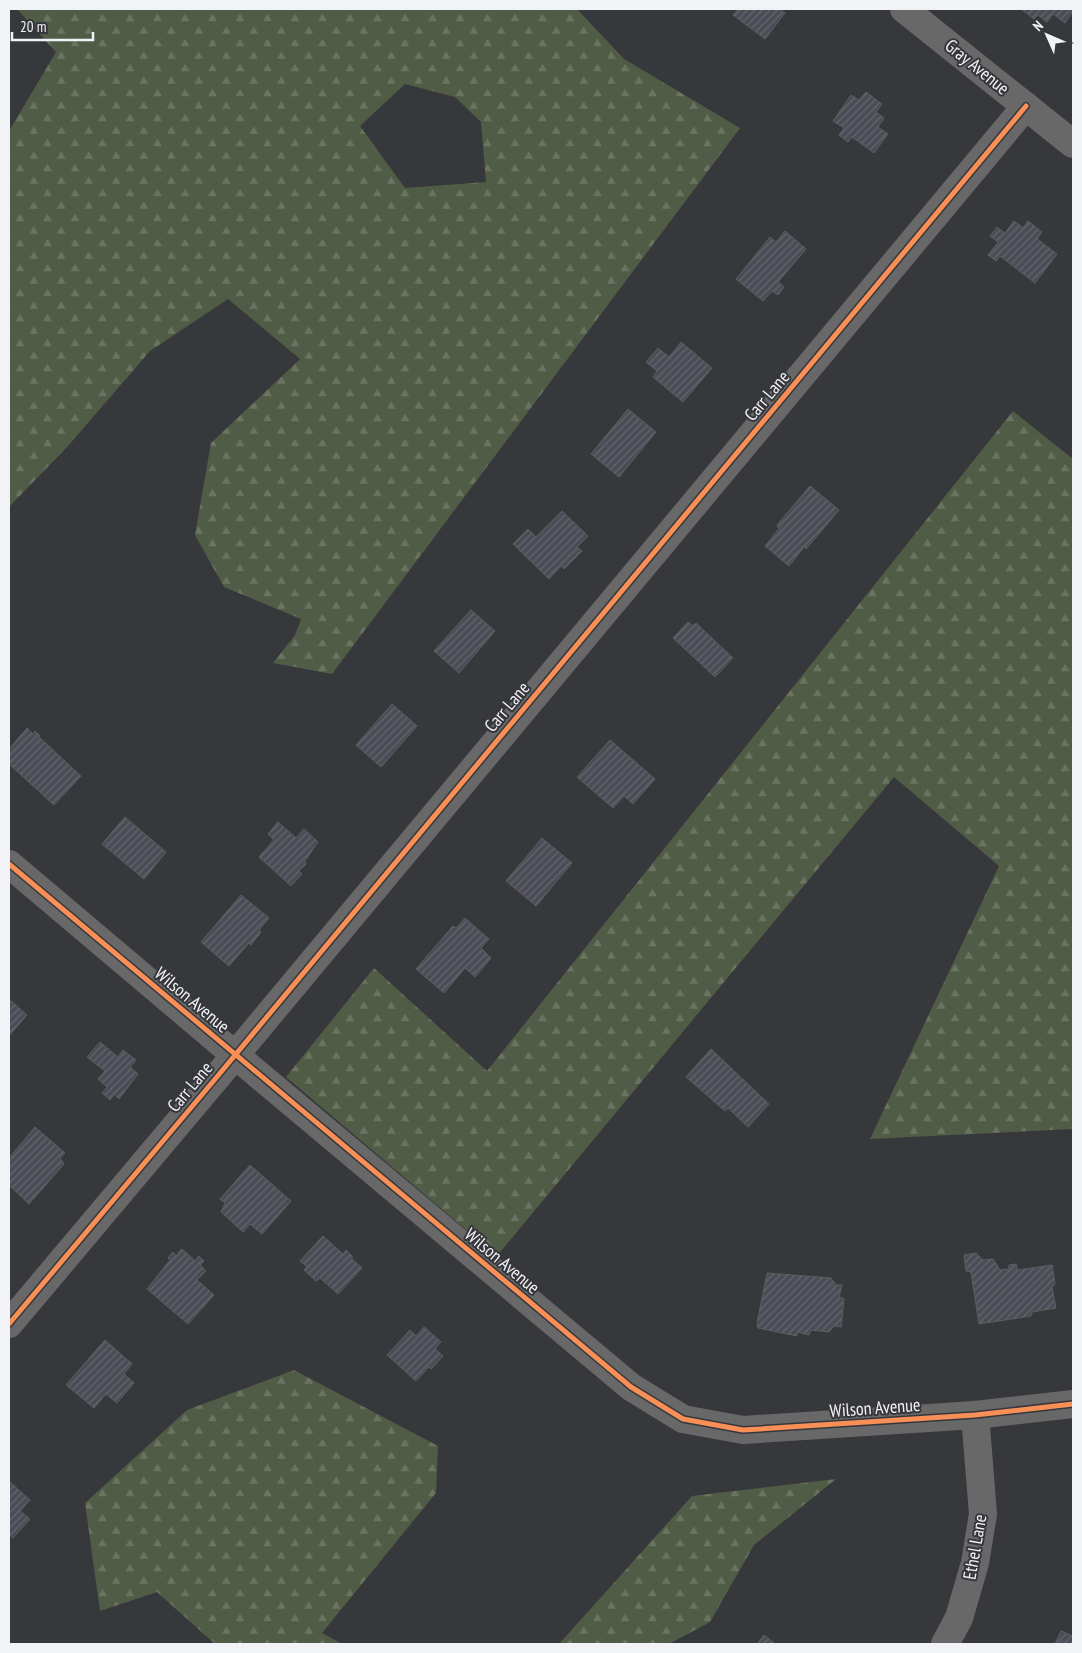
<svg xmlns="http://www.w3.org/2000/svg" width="1082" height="1653" viewBox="0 0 1082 1653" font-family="'PT Sans Narrow',sans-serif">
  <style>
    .forest { fill: url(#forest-firs); fill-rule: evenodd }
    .building { fill: url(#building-hatch); stroke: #5d5e60 }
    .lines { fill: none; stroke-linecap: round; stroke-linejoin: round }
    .minor { stroke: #696869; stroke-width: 28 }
    .tertiary { stroke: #696869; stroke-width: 28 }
    .cycleway-casing { stroke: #36373c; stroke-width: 8 }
    .cycleway { stroke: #f78f57; stroke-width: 5 }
    .labels { text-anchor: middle; stroke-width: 4; stroke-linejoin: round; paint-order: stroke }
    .street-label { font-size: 18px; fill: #f2f3f6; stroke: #36373c }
  </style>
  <defs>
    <pattern id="forest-firs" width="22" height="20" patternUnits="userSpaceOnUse" patternTransform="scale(1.25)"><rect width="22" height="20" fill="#515c46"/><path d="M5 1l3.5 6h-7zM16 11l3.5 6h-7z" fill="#6a7461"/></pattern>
    <pattern id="building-hatch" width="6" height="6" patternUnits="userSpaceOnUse" patternTransform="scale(1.25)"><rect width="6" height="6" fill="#4b4c55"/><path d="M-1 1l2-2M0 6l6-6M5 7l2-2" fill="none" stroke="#65666e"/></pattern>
  </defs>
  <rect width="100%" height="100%" fill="#37383b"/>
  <g class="forest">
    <path d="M 17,9 L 577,9 L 624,59 L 740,128 L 332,674 L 273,663 L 295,635 L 301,619 L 224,587 L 195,535 L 211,443 L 300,359 L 228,299 L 150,351 L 68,446 L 9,507 L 9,131 L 56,52 ZM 405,84 L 455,97 L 481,122 L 486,182 L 405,188 L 360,126 Z"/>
    <polygon points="1013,411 1073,459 1073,1129 870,1139 999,866 894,777 497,1256 286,1077 374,968 487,1071"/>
    <polygon points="294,1370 438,1446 436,1493 322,1633 342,1644 215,1644 157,1592 100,1611 85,1503 187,1410"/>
    <polygon points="836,1479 754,1545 710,1622 669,1644 559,1644 692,1496"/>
  </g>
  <g class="building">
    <polygon points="738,9 780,9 785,13 765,39 733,15"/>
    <polygon points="1021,9 1073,9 1073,11 1065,23 1053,14 1047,22 1038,15 1034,19"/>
    <polygon points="866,92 882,104 876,112 884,118 878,127 888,134 874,153 852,137 848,142 839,135 844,128 833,121 851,95 859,100"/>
    <polygon points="1014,221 1023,228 1028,221 1042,232 1037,239 1057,254 1035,283 1000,256 996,261 988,255 998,242 990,236 997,227 1005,233"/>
    <polygon points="785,231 806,249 778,282 784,287 778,295 772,291 763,301 736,279 770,237 776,242"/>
    <polygon points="681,342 712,368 683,402 653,377 657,371 646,362 658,348 669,357"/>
    <polygon points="628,409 656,432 619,477 591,454"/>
    <polygon points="810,486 839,510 806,549 805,546 789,566 765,546 779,529 777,525"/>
    <polygon points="562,511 588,536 577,547 582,551 564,569 561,566 549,579 513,544 528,529 536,537"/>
    <polygon points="471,610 495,631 459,673 434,651"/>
    <polygon points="688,622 693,626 696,623 733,658 715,677 673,638"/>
    <polygon points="392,704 417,726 381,767 356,745"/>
    <polygon points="27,728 33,734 35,731 40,736 39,737 81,776 54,805 9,764 9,749"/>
    <polygon points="610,740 655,779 633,804 624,796 613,808 577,777"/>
    <polygon points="125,817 166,852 144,879 102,844"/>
    <polygon points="278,822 296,838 304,829 318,842 305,861 306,864 299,871 302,874 291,886 259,857 274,840 268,834"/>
    <polygon points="542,838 572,863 536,906 506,881"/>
    <polygon points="241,895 269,918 259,930 261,932 251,945 249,943 229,966 201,942"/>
    <polygon points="465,918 489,939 481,948 491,958 475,977 465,968 444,993 416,969 453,926 456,928"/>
    <polygon points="9,999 27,1015 9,1036"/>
    <polygon points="100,1042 118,1057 123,1050 136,1060 130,1067 138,1074 119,1099 114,1094 110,1100 102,1093 107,1087 98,1079 105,1071 87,1057"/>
    <polygon points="711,1049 769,1104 748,1127 728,1108 725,1111 686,1077"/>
    <polygon points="35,1127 65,1153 60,1158 64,1164 29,1204 9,1185 9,1158"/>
    <polygon points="250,1165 291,1201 262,1234 250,1224 243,1232 221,1212 225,1203 220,1199"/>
    <polygon points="323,1236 343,1254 346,1250 352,1256 352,1259 362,1268 338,1294 320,1278 316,1281 304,1270 307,1267 300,1261"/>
    <polygon points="182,1249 195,1261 199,1256 204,1261 200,1265 206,1271 197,1280 214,1295 188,1324 147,1289 170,1260 168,1258 173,1252 176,1256"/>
    <polygon points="976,1253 983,1260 993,1259 1000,1270 1009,1269 1009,1265 1016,1264 1018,1270 1052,1265 1055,1284 1052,1287 1056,1308 1032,1312 1031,1316 979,1324 971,1272 966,1271 964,1255"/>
    <polygon points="767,1273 831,1278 836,1285 842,1285 839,1297 844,1299 841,1327 834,1326 829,1332 811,1330 809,1335 797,1332 797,1336 758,1328 757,1323"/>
    <polygon points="424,1327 441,1342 435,1349 443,1356 431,1369 429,1367 416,1381 387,1355 410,1330 416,1336"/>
    <polygon points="105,1340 132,1364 124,1374 134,1383 117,1403 106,1394 94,1408 66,1385"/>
    <polygon points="9,1481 30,1500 20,1511 30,1519 13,1538 9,1534"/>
    <polygon points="1061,1631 1073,1636 1073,1644 1055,1644"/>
    <polygon points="764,1635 775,1644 757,1644"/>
  </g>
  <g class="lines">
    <g class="minor">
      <polyline points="904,9 1073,144"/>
      <polyline points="235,1055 631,1387 683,1419 743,1430 975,1415 1073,1404"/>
      <polyline points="9,1324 216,1078 1026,106"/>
      <polyline points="945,1644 959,1618 975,1563 983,1514 975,1415"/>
    </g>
    <polyline class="tertiary" points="9,864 235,1055"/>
    <g class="cycleway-casing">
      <g id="cycleway">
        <polyline points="9,864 631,1387 683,1419 743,1430 975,1415 1073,1404"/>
        <polyline points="9,1324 216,1078 1026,106"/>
      </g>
    </g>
    <use href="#cycleway" class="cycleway"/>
  </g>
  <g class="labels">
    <g class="street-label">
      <text transform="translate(977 67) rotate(39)" y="6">Gray Avenue</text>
      <text transform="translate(767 396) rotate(-50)" y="6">Carr Lane</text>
      <text transform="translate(507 707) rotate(-50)" y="6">Carr Lane</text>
      <text transform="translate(192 1000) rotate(40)" y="6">Wilson Avenue</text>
      <text transform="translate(190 1087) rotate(-50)" y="6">Carr Lane</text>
      <text transform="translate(502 1261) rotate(40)" y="6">Wilson Avenue</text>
      <text transform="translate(875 1408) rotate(-4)" y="6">Wilson Avenue</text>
      <text transform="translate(975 1547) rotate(-80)" y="6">Ethel Lane</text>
    </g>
  </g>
  <rect width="1082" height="1653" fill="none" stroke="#f2f3f6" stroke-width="20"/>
  <g transform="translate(1047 35) rotate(315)" stroke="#36373c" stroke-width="4" paint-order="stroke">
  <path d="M0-4L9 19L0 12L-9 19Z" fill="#f2f3f6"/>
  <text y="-8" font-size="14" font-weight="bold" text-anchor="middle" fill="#f2f3f6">N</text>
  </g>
  <path d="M12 32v8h81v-8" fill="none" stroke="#f2f3f6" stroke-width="2.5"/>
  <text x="20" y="32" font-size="15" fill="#f2f3f6" stroke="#36373c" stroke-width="4" paint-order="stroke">20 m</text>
</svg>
